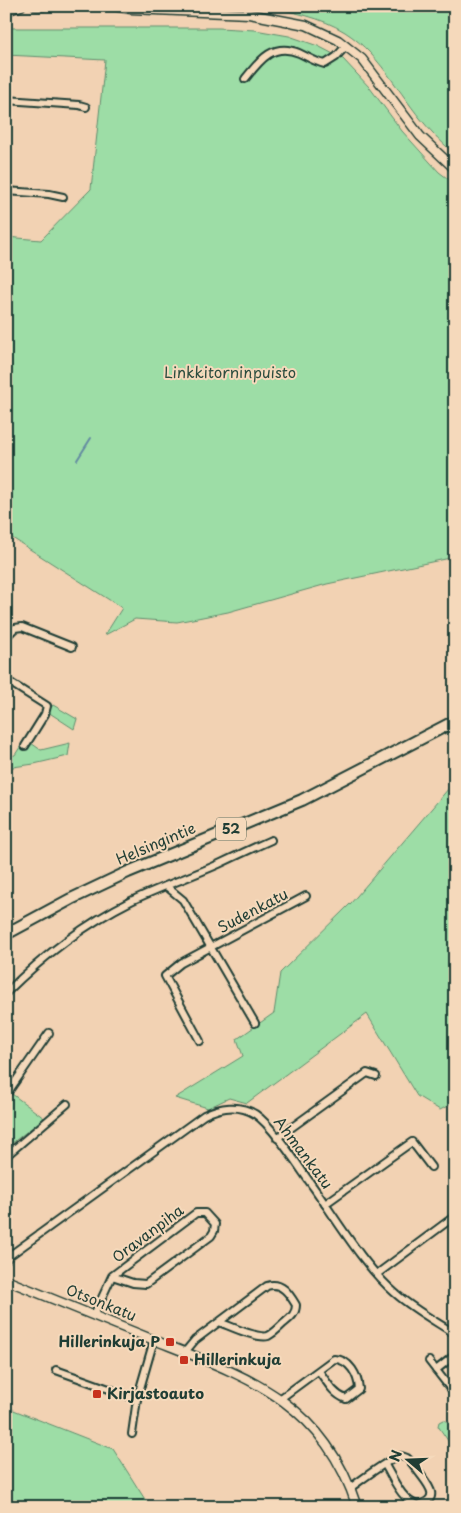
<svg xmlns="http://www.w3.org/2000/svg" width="461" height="1513" viewBox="0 0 461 1513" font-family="'Playpen Sans',sans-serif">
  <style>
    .green { fill: #9ddda6; stroke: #5e8d6d }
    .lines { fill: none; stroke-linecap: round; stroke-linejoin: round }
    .stream { stroke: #638ba1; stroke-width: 2 }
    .minor-casing { stroke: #1f3d34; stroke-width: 10 }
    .tertiary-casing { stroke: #1f3d34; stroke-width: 11 }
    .primary-casing { stroke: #1f3d34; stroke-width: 14 }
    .minor { stroke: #f5d9bb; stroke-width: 6 }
    .tertiary { stroke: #f5d9bb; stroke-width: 8 }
    .primary { stroke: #f5d9bb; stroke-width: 10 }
    .poi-dot { fill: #c8321e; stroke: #f5d9bb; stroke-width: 2 }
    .labels { text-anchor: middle; stroke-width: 4; stroke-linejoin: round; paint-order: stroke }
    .shield { fill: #f5d9bb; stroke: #5f6c5c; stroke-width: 1 }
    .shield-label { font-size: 14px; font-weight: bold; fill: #1f3d34 }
    .park-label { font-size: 15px; fill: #2c4d3f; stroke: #f5d9bb }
    .street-label { font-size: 15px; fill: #1f3d34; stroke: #f5d9bb }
    .poi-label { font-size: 15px; font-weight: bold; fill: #1f3d34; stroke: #f5d9bb; text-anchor: start }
  </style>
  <rect width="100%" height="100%" fill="#f2d2b3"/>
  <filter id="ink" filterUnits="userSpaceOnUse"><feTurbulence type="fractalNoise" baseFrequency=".02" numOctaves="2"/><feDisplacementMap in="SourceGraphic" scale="10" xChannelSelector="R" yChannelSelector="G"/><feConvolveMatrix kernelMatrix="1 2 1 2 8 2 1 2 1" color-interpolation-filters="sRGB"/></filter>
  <g filter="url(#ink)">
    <g class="green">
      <path d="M 265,6 L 455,6 L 455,154 C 447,147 439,140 433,133 C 402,101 383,56 345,32 C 321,17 292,12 265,6 Z"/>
      <polygon points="6,28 219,28 255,30 289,36 318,46 343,59 370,88 402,131 439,172 455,184 455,557 327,584 228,612 177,622 135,619 105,635 122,608 6,534 6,237 41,240 91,189 105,60 6,55"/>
      <polygon points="53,705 77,719 74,729 48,712"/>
      <polygon points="25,739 41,750 70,743 68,756 34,764 6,768 6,754 10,756 15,755"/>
      <polygon points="455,781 455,1102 440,1110 417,1096 367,1014 247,1103 229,1098 208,1108 175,1098 243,1056 237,1039 274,1013 280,973 351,903"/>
      <polygon points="12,1094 44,1118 6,1148 6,1102"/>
      <polygon points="6,1407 113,1449 146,1501 147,1507 6,1507"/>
      <polygon points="443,1420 455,1424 455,1439 451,1445 438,1426 439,1422"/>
    </g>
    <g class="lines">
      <polyline class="stream" points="77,460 91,438"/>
      <g class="minor-casing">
        <g id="minor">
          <path d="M 245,79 C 260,60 273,42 299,53 C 308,57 315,62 325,64 L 336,57 L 346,46"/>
          <polyline points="6,100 79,105 86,107"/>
          <polyline points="6,191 49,194 63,197"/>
          <polyline points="6,637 15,628 22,627 72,647"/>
          <polyline points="6,680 47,706 45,714 25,746"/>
          <polyline points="166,886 183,900 255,1023"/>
          <path d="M 6,993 C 43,956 85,924 131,901 C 160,887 190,877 219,864 C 236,856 253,848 271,840"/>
          <polyline points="200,1041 165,976 181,963 306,896"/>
          <polyline points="6,1095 49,1033"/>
          <polyline points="277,1138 367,1073 376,1076"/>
          <polyline points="6,1156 67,1104"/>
          <polyline points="325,1204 412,1142 431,1167"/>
          <path d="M 6,1260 L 9,1256 L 204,1115 C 220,1107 239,1104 255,1114 C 274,1127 300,1169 314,1188 C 338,1222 364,1266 395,1293 C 413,1309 435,1321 455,1334"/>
          <polyline points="377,1274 455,1216"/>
          <polyline points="94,1315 112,1276 133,1283 146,1284 211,1236 214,1231 215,1224 205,1213 196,1213 112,1276"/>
          <path d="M 185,1352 L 195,1340 L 267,1286 C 282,1281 290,1295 296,1305 C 296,1314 290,1318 283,1324 C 279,1328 274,1333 268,1336 C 257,1339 230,1326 219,1322"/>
          <polyline points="429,1361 450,1388"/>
          <polyline points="56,1370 137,1399 154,1340"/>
          <polyline points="436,1370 455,1355"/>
          <path d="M 281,1398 L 334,1359 C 350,1359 358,1376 359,1389 L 346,1399 C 333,1394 327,1382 319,1371"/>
          <polyline points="132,1434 137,1399"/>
          <path d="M 350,1488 C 360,1481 391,1457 400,1456 C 403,1456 405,1457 407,1458 C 412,1462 416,1469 420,1474 C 429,1486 441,1499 418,1505 C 402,1501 393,1478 385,1465"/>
        </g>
      </g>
      <g class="tertiary-casing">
        <g id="tertiary">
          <polyline points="36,6 43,6"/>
          <polyline points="114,6 131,9 249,14 306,25 338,40 362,59 420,136 455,169"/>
          <polyline points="6,11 21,6"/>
          <path d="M 6,1280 C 56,1300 105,1320 154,1340 C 248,1377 323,1401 357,1507"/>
        </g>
      </g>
      <g class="primary-casing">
        <polyline id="primary" points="6,934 71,899 128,872 302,800 455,721"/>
      </g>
      <use href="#minor" class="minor"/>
      <use href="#tertiary" class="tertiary"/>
      <use href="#primary" class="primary"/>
    </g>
  </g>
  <g class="poi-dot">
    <rect x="165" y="1337" width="10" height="10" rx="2.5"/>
    <rect x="179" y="1355" width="10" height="10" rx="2.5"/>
    <rect x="92" y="1389" width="10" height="10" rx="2.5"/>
  </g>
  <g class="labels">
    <rect class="shield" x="216" y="817.5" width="30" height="23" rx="4"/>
    <g class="shield-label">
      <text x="231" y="834">52</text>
    </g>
    <g class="park-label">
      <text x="230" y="378">Linkkitorninpuisto</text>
    </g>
    <g class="street-label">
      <text transform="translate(156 844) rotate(-23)" y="5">Helsingintie</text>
      <text transform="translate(253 911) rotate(-28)" y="5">Sudenkatu</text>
      <text transform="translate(303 1153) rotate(53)" y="5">Ahmankatu</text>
      <text transform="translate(148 1234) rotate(-37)" y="5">Oravanpiha</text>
      <text transform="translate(101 1303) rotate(22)" y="5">Otsonkatu</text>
    </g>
    <g class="poi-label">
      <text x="160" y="1347" text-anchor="end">Hillerinkuja P</text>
      <text x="194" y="1365">Hillerinkuja</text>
      <text x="107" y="1399">Kirjastoauto</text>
    </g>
  </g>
  <rect width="461" height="1513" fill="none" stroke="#f5d9bb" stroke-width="25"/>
  <rect x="12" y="12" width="436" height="1488" fill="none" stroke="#1f3d34" stroke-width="2" filter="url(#ink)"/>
  <g transform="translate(408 1460) rotate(289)" stroke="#f5d9bb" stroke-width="4" paint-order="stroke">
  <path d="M0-4L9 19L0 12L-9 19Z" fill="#1f3d34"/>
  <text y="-8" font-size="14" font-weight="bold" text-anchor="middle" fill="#1f3d34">N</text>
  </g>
</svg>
